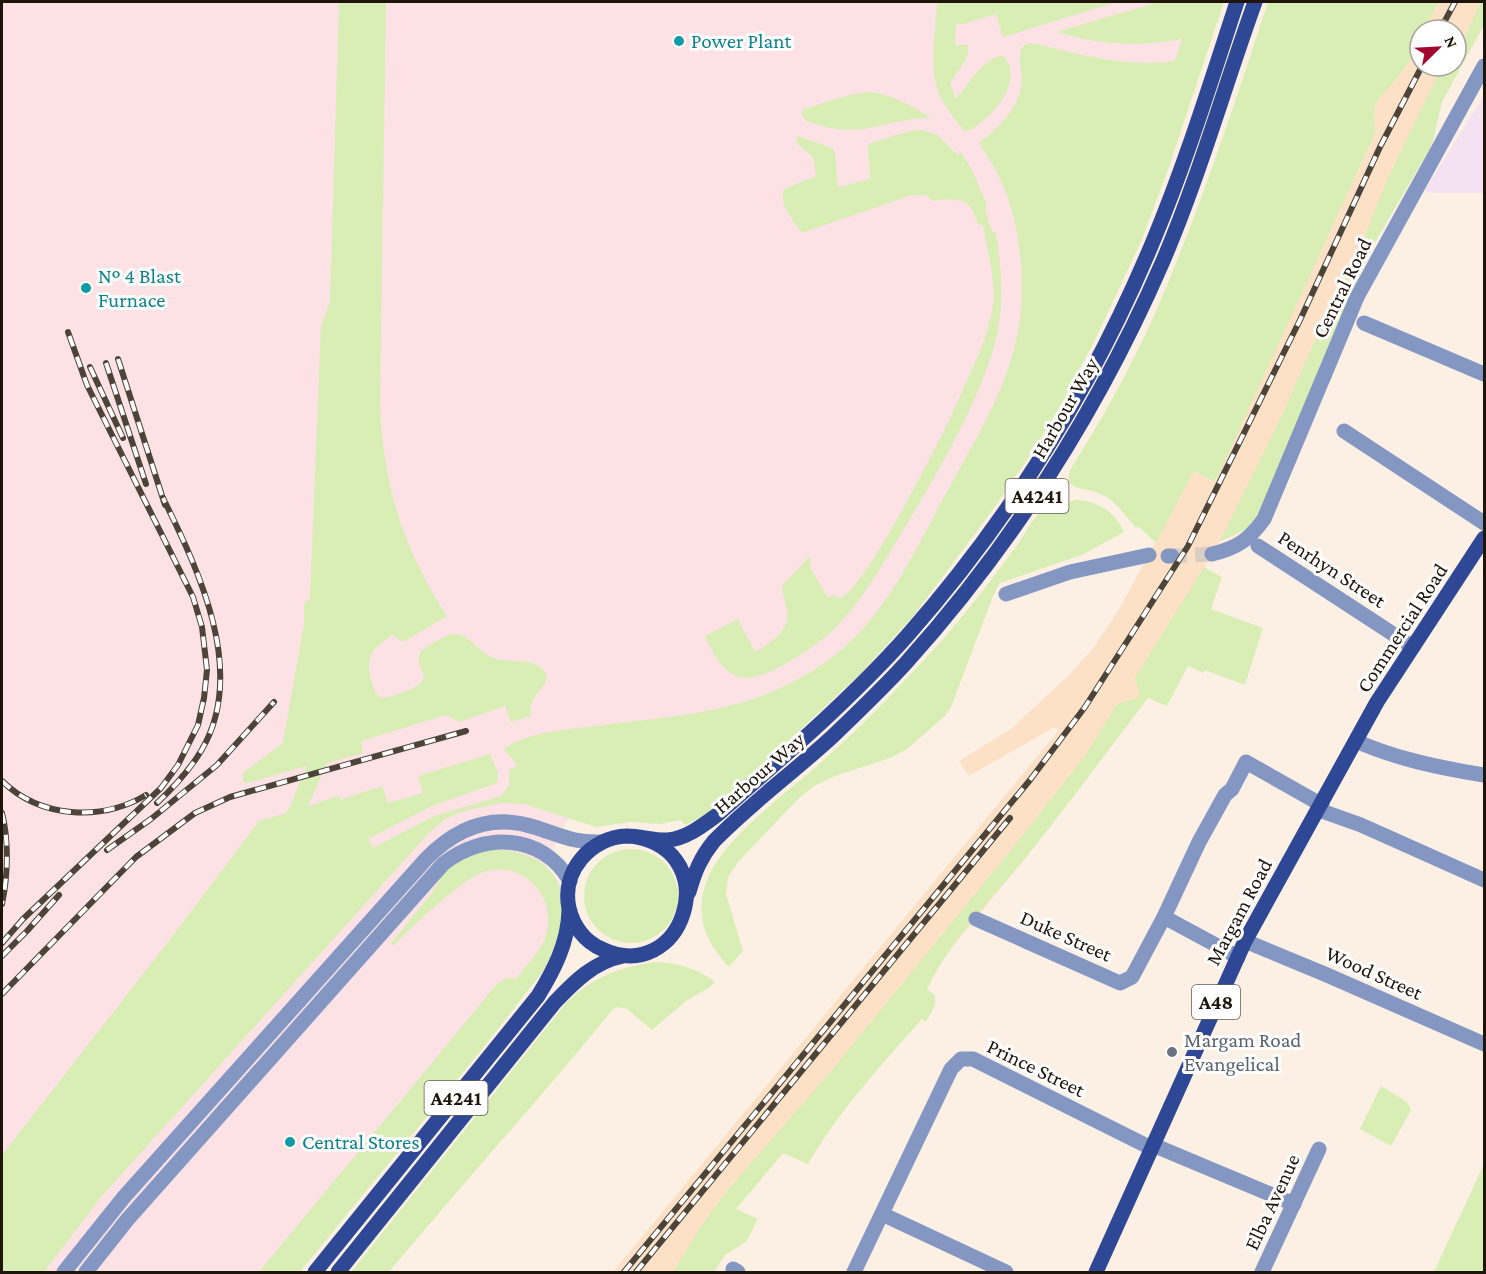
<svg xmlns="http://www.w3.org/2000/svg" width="1486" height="1274" viewBox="0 0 1486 1274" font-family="'Crimson Pro',serif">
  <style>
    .commercial { fill: #f4e2f3 }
    .industrial { fill: #fce1e5 }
    .built { fill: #fce1c6 }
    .green { fill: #d9eeb4 }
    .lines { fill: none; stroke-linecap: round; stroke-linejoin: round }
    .minor-tunnel { stroke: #dbcfc4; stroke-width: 15; stroke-dasharray: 15 8; stroke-linecap: butt }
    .minor { stroke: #8497c3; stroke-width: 15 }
    .major { stroke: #2e4895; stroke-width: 15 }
    .rail-casing { stroke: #4d4439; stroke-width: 6 }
    .rail { stroke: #fff; stroke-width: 4; stroke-dasharray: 11; stroke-linecap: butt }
    .culture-dot { fill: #0f9aa8; stroke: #fff; stroke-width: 2 }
    .worship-dot { fill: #6b7280; stroke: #fff; stroke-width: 2 }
    .labels { text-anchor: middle; stroke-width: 6; stroke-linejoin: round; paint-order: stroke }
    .shield { fill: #fff; stroke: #625c54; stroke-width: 1.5 }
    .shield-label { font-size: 20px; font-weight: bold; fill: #1f160b }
    .culture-label { font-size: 21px; fill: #0d838f; stroke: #fff; text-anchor: start }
    .street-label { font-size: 21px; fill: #1f160b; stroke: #fff }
    .worship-label { font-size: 21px; fill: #5b616d; stroke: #fff; text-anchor: start }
  </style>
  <rect width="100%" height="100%" fill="#fcf0e5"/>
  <polygon class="commercial" points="1484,95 1484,193 1429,193 1425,190"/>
  <polygon class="industrial" points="2,2 1197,2 1175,61 1073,309 926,554 789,717 575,804 545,865 558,880 561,887 555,943 546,967 486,1044 300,1272 2,1272"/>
  <g class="built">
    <polygon points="1439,2 1480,2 1456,59 1456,30 1424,30"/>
    <polygon points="1420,38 1420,66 1446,66 1441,69 1388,178 1389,207 1236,535 1220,541 1204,568 1152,692 1031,851 786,1150 681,1272 613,1272 1059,730 1055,727 969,776 959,761 1011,729 1071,673 1094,647 1118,611 1194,471 1212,481 1215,480 1373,138 1375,130 1374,106 1407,63"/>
  </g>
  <g class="green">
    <path d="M 339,2 L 386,2 L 380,405 C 383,483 403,550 447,616 L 405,641 L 401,641 L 392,635 C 385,641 374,647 371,655 C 366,667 372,688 379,697 C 388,699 395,695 403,692 C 443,679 410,669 421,651 C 430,645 448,632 459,634 C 470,637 481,654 494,658 C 507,664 538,656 546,674 C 550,683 535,693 532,702 C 530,706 531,711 531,716 L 511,722 L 505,706 L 459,722 L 446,715 L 361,741 L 363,753 L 327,763 L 308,806 L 338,796 L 340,800 L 382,786 L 388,803 L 423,793 L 418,776 L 490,754 L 498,772 L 497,783 L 432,806 L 368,839 L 373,848 L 434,816 L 501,796 L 509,786 L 509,770 L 518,766 L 504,749 C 526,732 570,729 597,726 C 656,718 719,715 774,691 C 802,679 829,662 851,641 C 891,603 916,549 942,501 C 974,441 1015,380 1021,310 C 1024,268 1019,222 1002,183 C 996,169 987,156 979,143 C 1000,127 1021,107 1022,79 C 1022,70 1018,59 1021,51 C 1023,43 1030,43 1036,44 C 1083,55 1127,68 1175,61 L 1182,39 C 1137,47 1101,45 1056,32 L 1159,2 L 1224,2 L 1169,167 L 1142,239 L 1096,338 L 1066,396 L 1034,450 L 989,515 L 914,615 L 861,673 L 727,798 L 704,816 L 685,825 L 681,820 L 659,824 L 631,822 L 596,827 L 524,804 L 501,803 L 463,811 L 445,819 L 428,834 L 101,1197 L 44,1272 L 2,1272 L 2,1155 L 168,942 L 259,821 L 287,813 L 307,766 L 247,783 L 243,782 L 243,773 L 283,743 L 304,624 L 304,604 L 310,598 L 321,326 L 330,302 Z"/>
    <path d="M 937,2 L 1117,2 L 1003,37 L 996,14 L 964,24 L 956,24 L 955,45 L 968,45 L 968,53 L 965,61 L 950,83 L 956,99 C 967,86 986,54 1004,56 C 1022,79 999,109 981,122 C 975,127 972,131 964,131 C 956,120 946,108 940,96 C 928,67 936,31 937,2 Z"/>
    <path d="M 1268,2 L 1439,2 L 1424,30 L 1420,30 C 1420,58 1389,85 1374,106 L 1375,130 L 1373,138 L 1217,478 L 1213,481 L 1194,471 L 1156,543 L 1138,526 L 1136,528 C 1125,515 1115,499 1098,493 C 1090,489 1077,490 1071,484 C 1067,480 1069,475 1070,470 C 1101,421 1129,371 1153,318 C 1198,216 1233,108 1268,2 Z"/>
    <polygon points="1480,2 1484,2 1484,25 1442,102 1433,141 1429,150 1378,237 1366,261 1331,339 1259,515 1247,529 1220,541 1281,417 1323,323 1362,243 1388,178 1441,68 1446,66 1456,66 1456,59"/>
    <path d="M 872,92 C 895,96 912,106 931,118 C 902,117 876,130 847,130 C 833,130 819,125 806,121 L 801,113 L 804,109 L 853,94 Z"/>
    <path d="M 922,130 L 938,135 L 957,155 L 961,152 L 972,170 L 987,205 L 985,208 L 992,232 L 996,233 C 1002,272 1005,311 993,350 C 973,414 934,479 899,537 C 881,567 864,597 840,623 C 824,640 805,652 785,664 C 742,689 725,680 705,636 L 738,619 L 755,652 C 770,644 791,630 787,610 C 785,602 782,594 782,586 L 810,556 L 811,569 L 828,598 L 832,595 L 840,598 C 864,592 946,429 959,399 C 972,369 989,336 993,304 C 996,281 987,249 983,226 L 978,224 L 972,209 L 964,201 L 946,199 L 932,201 L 927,195 L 912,195 L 804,232 L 801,232 C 793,219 778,205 784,189 L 816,176 C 813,150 813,159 796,142 L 798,136 L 832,148 L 835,153 L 838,187 L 870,179 L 868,144 L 909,131 Z"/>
    <path d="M 1076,500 C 1098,501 1115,512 1124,532 L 1084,554 L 1000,583 L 993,596 L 951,707 L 945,716 L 907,749 L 890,758 L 835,776 L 814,786 L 798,799 L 739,861 L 728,877 L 726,894 L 743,951 L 729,967 C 705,942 694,914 707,880 C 725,835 790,791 827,757 C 861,727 892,694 923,661 C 957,625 986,587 1015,548 C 1024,537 1031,519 1042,511 C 1051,505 1066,503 1076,500 Z"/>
    <path d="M 1204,567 L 1222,577 L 1211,609 L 1263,628 L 1245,685 L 1205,670 L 1203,673 L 1188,666 L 1167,706 L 1148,698 C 1109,749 1071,801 1031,851 C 995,896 952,937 927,989 L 935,995 L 935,1005 L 926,1022 L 922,1019 C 883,1063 837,1113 808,1164 L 783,1153 L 736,1209 L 758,1219 L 746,1242 L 725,1255 L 714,1272 L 673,1272 L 702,1225 L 726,1192 L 832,1070 L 1019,840 L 1085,756 L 1117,704 L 1140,697 L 1136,680 L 1133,681 Z"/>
    <circle cx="631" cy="896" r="47"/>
    <path d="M 482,850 C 560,847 579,893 549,960 C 544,972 534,982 526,993 C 507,1017 489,1041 469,1065 C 413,1134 356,1203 300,1272 L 259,1272 L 483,1001 C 491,992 502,973 516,979 C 525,966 540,953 545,938 C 559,900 526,861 486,871 C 465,877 409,928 394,946 L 391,943 L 432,893 L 444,872 L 468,856 Z"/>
    <path d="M 655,962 C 678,963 697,968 715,982 L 710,987 L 686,1001 L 652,1030 L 627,1009 L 617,1007 L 613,1009 C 540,1099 462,1184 389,1272 L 351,1272 L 567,1002 C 593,977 620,967 655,962 Z"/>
    <polygon points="1381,1086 1407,1102 1411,1110 1391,1146 1360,1129"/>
    <polygon points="1484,1164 1484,1272 1434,1272"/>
  </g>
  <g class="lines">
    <polyline class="minor-tunnel" points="1172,556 1212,554"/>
    <g class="minor">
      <polyline points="1364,323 1484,374"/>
      <polyline points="1344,431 1484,523"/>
      <polyline points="1258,546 1413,647"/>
      <path d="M 1212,554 C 1237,548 1249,540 1264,519 L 1357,297 L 1484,66"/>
      <polyline points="1168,556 1172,556"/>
      <polyline points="1006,594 1070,572 1149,555"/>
      <path d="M 1356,741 C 1396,759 1441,768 1484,775"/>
      <polyline points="1319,810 1361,825 1484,880"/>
      <polyline points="1164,917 1238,957"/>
      <polyline points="976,919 1120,983 1132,977 1164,917 1199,842 1225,795 1232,789 1246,762 1322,805"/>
      <polyline points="1245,941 1327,975 1484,1044"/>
      <polyline points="1153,1145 1294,1204"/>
      <polyline points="882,1214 1006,1272"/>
      <polyline points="733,1269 738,1272"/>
      <path d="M 64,1272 L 124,1197 L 426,859 C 456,828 491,813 534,827 C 560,835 573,843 601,842"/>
      <path d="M 86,1272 L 127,1220 L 443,864 C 483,832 542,833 570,881"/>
      <polyline points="854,1272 951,1069 961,1059 973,1059 1151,1148"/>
      <polyline points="1262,1272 1319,1149"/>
    </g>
    <g class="major">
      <path d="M 636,837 C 726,854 683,987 602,949 C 585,942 573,926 569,908 C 561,871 591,837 627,836 C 641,836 655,841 668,840 C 687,838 702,826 717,815 C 782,758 849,701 907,636 C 1010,519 1094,384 1154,239 C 1186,162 1211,81 1237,2"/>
      <path d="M 689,892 C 695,871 701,857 714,841 C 751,803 794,772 833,736 C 857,713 882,689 905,664 C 1014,543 1098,411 1163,261 C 1199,177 1224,88 1255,2"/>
      <path d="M 315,1272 L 538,996 C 554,970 568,943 569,911"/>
      <path d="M 338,1272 L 555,1002 C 575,981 594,962 623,956"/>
      <polyline points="1096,1272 1245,941 1377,702 1484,538"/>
    </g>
    <g class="rail-casing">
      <g id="rail">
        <polyline points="1440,30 1455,2"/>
        <polyline points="118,359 165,505"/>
        <polyline points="106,363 146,484"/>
        <polyline points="90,367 123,438"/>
        <path d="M 2,781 C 40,818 101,822 146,795"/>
        <path d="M 157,803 C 173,788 189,771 201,751 C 248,673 199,571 163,498"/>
        <path d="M 2,813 C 9,841 8,876 2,904"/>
        <polyline points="107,850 151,819 217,765 274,702"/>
        <polyline points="2,943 23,919 161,788 178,765 198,725 204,698 207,670 202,627 193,597 87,385 68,332"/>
        <polyline points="2,956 27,931 59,895"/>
        <polyline points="2,994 136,857 195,813 230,797 466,731"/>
        <polyline points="624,1272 1030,780 1085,707 1188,546 1300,320 1380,147 1422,66"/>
        <polyline points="636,1272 1010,818"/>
      </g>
    </g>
    <use href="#rail" class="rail"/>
  </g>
  <g class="culture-dot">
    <circle cx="679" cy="41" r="6"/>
    <circle cx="86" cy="288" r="6"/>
    <circle cx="290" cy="1142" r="6"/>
  </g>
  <circle class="worship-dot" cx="1172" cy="1052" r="6"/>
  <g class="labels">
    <g class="shield">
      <rect x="1005.5" y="479" width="63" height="34" rx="4.5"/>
      <rect x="1192" y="985" width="48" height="34" rx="4.5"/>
      <rect x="424.5" y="1081" width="63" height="34" rx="4.5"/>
    </g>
    <g class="shield-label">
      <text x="1037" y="503">A4241</text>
      <text x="1216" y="1009">A48</text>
      <text x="456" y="1105">A4241</text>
    </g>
    <g class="culture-label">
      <text x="691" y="48">Power Plant</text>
      <text x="98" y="283">Nº 4 Blast<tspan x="98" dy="24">Furnace</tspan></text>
      <text x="302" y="1149">Central Stores</text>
    </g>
    <g class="street-label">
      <text transform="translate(1342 288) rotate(-64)" y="7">Central Road</text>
      <text transform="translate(1065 408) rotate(-60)" y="7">Harbour Way</text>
      <text transform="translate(1332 569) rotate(33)" y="7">Penrhyn Street</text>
      <text transform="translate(1402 628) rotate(-57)" y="7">Commercial Road</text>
      <text transform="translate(759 773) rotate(-41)" y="7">Harbour Way</text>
      <text transform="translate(1239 912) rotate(-62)" y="7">Margam Road</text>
      <text transform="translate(1066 936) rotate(24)" y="7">Duke Street</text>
      <text transform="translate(1374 973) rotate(24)" y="7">Wood Street</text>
      <text transform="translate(1036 1068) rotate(26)" y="7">Prince Street</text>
      <text transform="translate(1272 1202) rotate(-65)" y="7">Elba Avenue</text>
    </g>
    <g class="worship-label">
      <text x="1184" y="1047">Margam Road<tspan x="1184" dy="24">Evangelical</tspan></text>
    </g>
  </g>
  <rect width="1486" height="1274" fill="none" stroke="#1f160b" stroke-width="6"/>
  <g transform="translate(1438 48) rotate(66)"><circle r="28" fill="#ffffff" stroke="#a5a29d" stroke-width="1.5"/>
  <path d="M0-4.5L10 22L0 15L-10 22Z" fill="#a4072e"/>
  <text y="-9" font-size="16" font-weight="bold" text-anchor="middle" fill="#1f160b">N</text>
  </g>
</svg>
